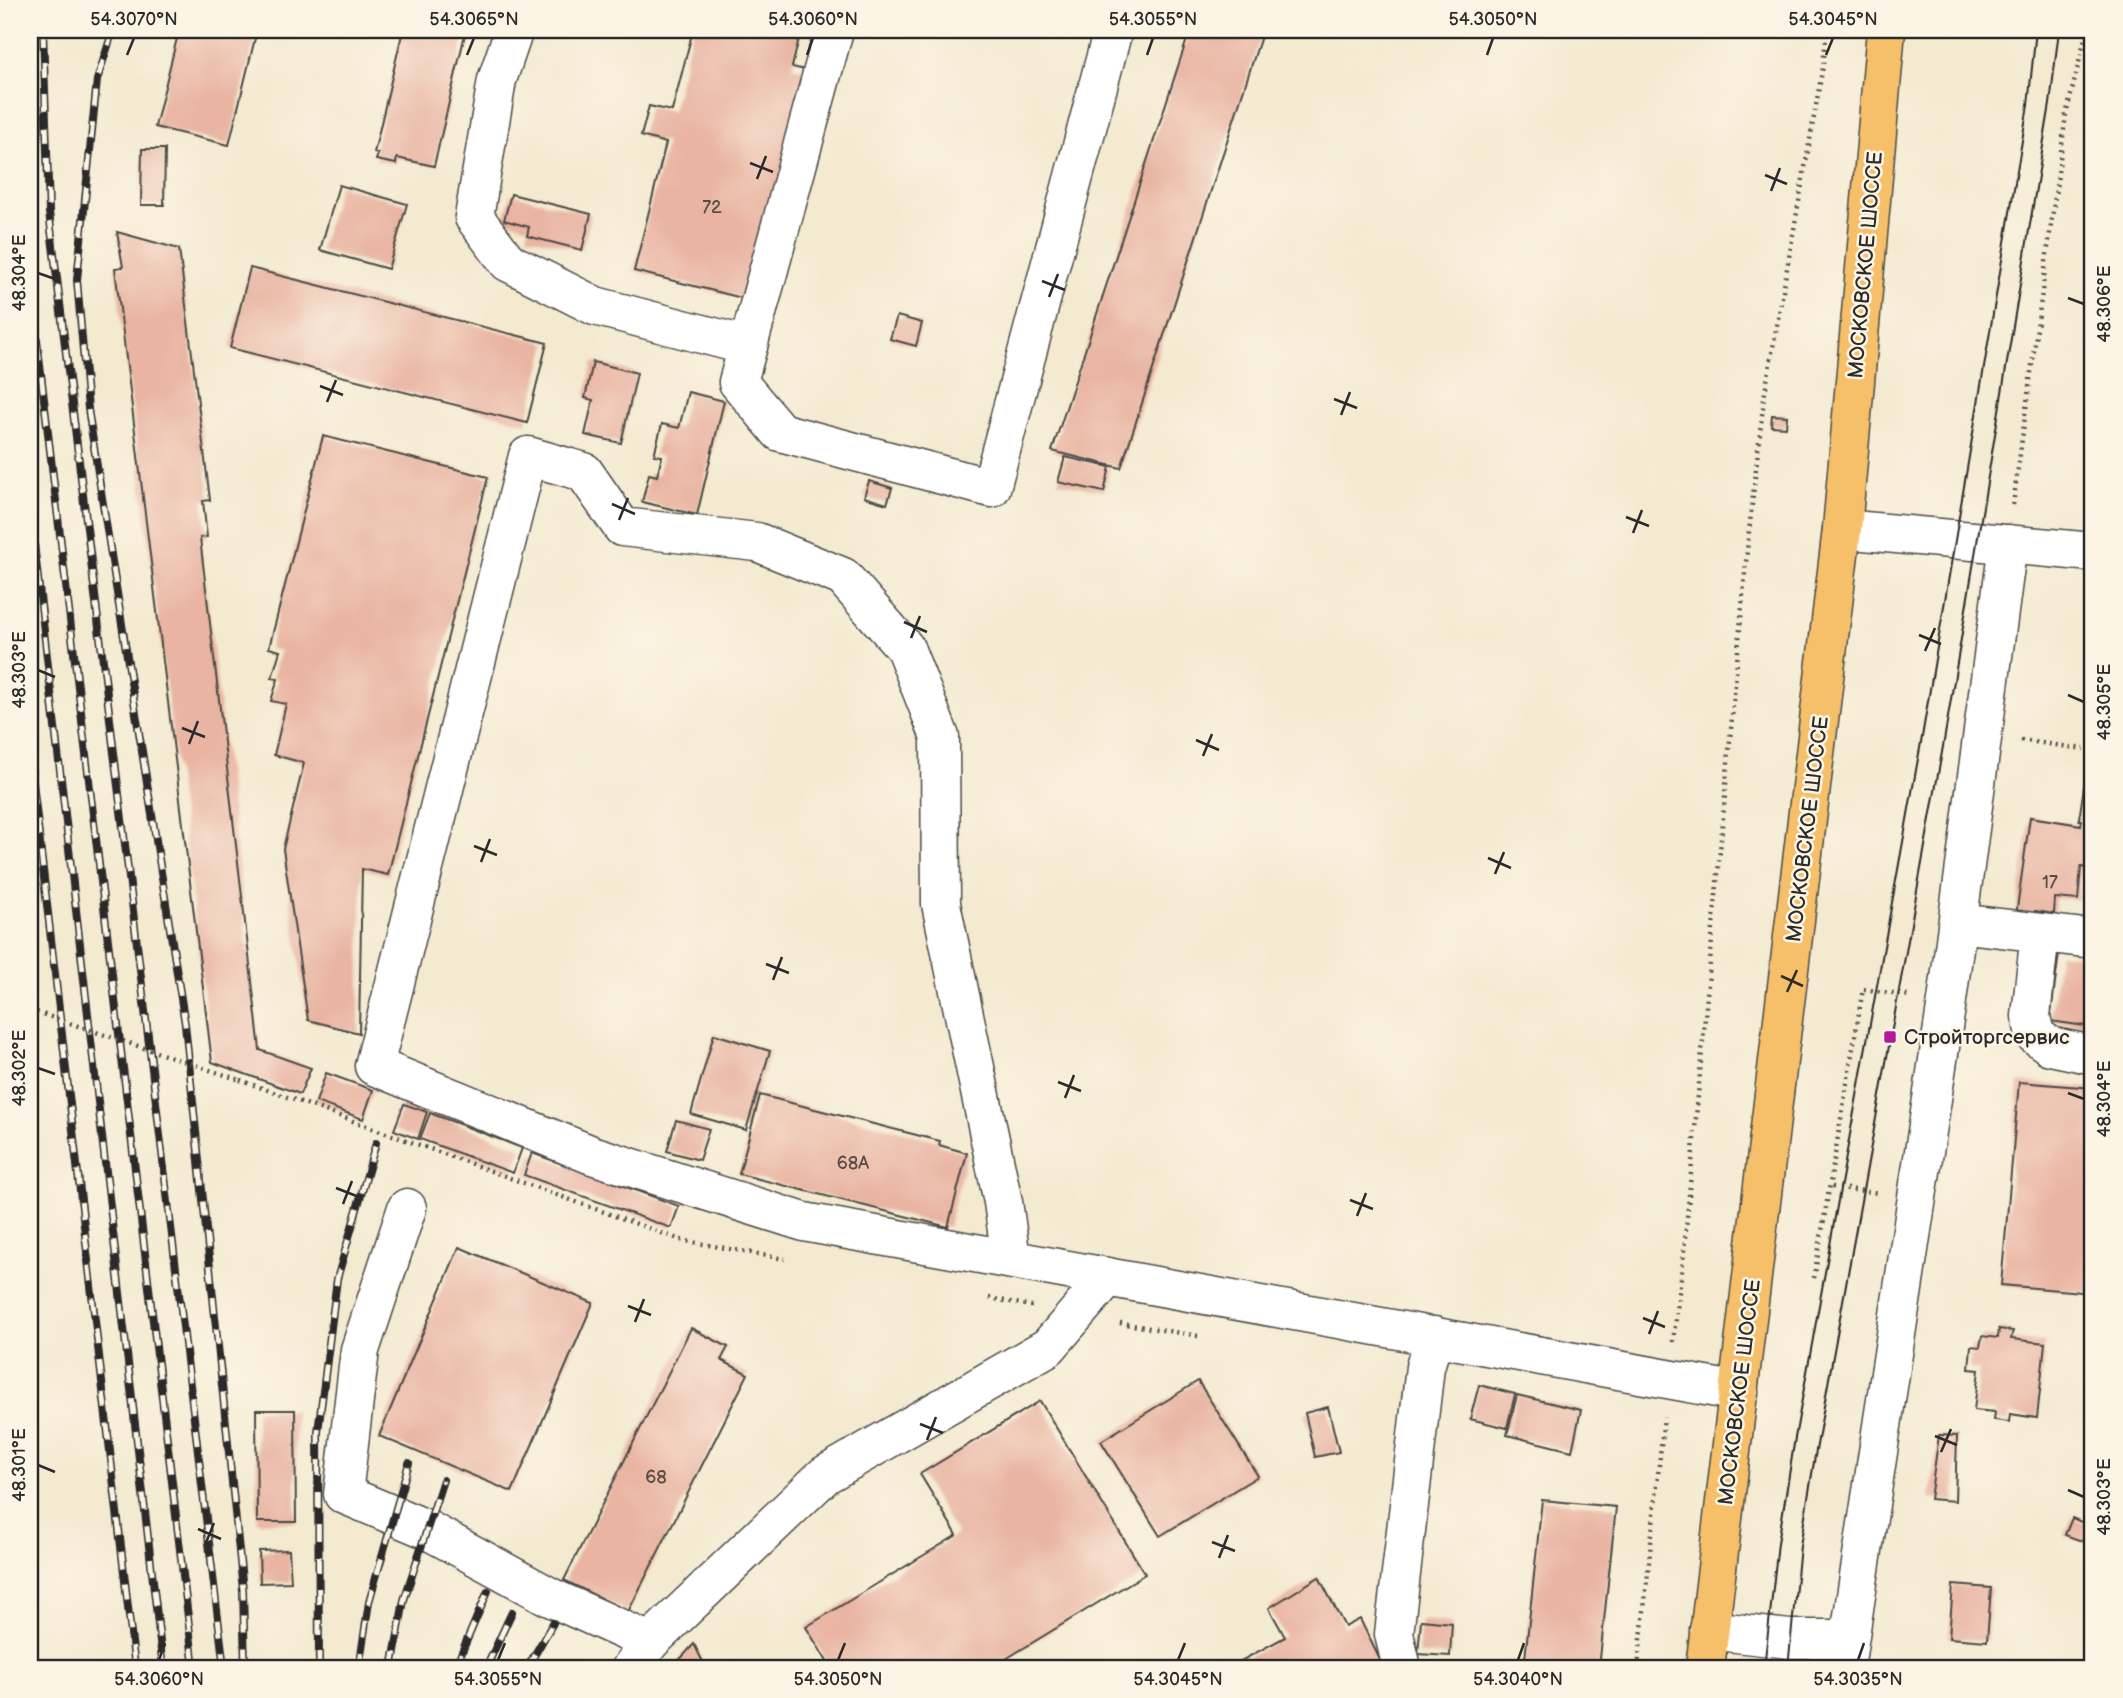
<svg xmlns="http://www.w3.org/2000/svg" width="2123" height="1698" viewBox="0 0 2123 1698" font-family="'Balsamiq Sans',sans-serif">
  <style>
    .building { fill: #e9b4a1 }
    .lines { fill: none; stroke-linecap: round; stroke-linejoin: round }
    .minor-casing { stroke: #494844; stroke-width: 41 }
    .major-casing { stroke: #494844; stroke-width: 41 }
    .path { stroke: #494844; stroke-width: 4.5; stroke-dasharray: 2 5; stroke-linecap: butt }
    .minor { stroke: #fff; stroke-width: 38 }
    .major { stroke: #f6c06b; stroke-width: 38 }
    .tram { stroke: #2b2b2b; stroke-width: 2 }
    .rail-casing { stroke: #2b2b2b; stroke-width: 8 }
    .rail { stroke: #fcf5e5; stroke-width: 5; stroke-dasharray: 16; stroke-linecap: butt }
    .path-bridge { stroke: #494844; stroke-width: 4.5; stroke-dasharray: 2 5; stroke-linecap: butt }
    .ticks { fill: none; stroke: #2b2b2b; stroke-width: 2.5 }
    .poi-dot { fill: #b5179e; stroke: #fcf5e5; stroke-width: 2.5 }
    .labels { text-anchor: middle; stroke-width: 5; stroke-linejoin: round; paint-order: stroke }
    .number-label { font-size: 18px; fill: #5a4d48 }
    .street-label { font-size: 21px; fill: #2b2b2b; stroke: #fcf5e5 }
    .poi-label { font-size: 21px; fill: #2b2b2b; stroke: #fcf5e5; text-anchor: start }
    .neatline { fill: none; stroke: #2b2b2b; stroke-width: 2.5 }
    .ticks-label { font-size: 18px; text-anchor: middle; fill: #2b2b2b }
  </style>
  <rect width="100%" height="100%" fill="#fcf5e5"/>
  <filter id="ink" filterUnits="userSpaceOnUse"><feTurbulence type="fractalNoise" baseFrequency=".0143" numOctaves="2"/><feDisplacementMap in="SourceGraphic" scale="14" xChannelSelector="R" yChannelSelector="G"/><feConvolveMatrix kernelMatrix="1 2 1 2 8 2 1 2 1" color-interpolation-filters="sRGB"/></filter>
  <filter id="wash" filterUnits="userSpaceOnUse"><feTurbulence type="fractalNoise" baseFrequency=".00686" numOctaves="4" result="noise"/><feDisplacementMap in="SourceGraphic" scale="28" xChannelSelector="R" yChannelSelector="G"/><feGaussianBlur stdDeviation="1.57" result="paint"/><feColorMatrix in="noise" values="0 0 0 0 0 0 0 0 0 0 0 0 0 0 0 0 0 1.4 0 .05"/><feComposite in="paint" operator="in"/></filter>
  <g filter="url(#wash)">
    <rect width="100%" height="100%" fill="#f3ead0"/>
    <g id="blocks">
      <g class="building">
        <polygon points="179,30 257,30 229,145 155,127"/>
        <polygon points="403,30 466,30 434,166 397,158 396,164 376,160 378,154 374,153"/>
        <polygon points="693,30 801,30 792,67 814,72 750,300 634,271 666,143 641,136 649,106 672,111"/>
        <polygon points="1190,30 1263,30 1121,468 1052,451"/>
        <polygon points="142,149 165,149 164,205 141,205"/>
        <polygon points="339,185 407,204 388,269 320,250"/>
        <polygon points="511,194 591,214 582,250 527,236 529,227 504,220"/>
        <polygon points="117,232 179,249 210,500 203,501 207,537 200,538 260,1050 311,1068 300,1094 212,1062 115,268 123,267"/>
        <polygon points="250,268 547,343 527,423 230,348"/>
        <polygon points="897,316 922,323 916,346 890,339"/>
        <polygon points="593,362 637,373 621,443 585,435 593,400 585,398"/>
        <polygon points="688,392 724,401 697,515 642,502 649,474 657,476 662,456 654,455 662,424 679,428"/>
        <polygon points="1772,415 1787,416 1786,427 1771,426"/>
        <polygon points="323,436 488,477 388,875 362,869 359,1033 308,1020 283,849 304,763 274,755 286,704 271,701 278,679 272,678 280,651 269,648"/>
        <polygon points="1065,457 1110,467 1104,492 1058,482"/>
        <polygon points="869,481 892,488 887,504 864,497"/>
        <polygon points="2092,732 2093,869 2081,867 2078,900 2055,898 2054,914 2035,911 2034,918 2016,915 2030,817 2081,825 2082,820 2079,820"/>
        <polygon points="2059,953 2093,957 2093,1027 2050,1021"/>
        <polygon points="714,1034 770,1051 746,1130 691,1114"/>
        <polygon points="326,1073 373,1090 363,1119 316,1102"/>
        <polygon points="2019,1082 2093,1088 2093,1293 2001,1285"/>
        <polygon points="760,1095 940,1141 939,1145 967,1153 948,1227 739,1174"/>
        <polygon points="404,1104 427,1112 418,1139 394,1130"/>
        <polygon points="430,1113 522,1148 513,1173 420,1139"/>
        <polygon points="676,1120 709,1129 699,1160 667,1151"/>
        <polygon points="532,1153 679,1206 671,1228 524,1175"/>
        <polygon points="459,1247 593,1303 512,1492 379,1436"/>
        <polygon points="691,1328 728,1347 721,1360 748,1374 628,1612 564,1580"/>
        <polygon points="1999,1329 2013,1331 2011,1339 2045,1343 2037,1418 2010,1414 2009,1422 1994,1420 1995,1412 1974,1410 1979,1370 1969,1369 1971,1346 1980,1347 1982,1336 1998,1338"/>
        <polygon points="1198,1381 1258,1476 1160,1536 1101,1441"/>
        <polygon points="1479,1385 1515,1394 1507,1428 1470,1419"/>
        <polygon points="1517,1395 1581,1410 1572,1451 1507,1435"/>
        <polygon points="1040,1401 1145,1574 991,1668 831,1668 806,1627 957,1535 920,1474"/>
        <polygon points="1328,1407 1339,1452 1315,1457 1305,1413"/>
        <polygon points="256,1410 295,1410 296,1522 257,1522"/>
        <polygon points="1939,1435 1957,1436 1955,1501 1930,1499"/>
        <polygon points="1542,1500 1616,1507 1599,1668 1524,1668"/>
        <polygon points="2072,1518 2093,1527 2093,1545 2065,1535"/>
        <polygon points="289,1550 291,1582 260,1583 259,1551"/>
        <polygon points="1319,1577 1345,1627 1360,1619 1384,1668 1228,1668 1285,1637 1269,1608"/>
        <polygon points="1953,1585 1991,1588 1987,1641 1949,1638"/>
        <polygon points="1421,1620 1452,1623 1450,1656 1418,1654"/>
        <polygon points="694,1644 706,1668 672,1668"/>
      </g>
    </g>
  </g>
  <g filter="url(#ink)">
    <use href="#blocks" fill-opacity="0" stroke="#494844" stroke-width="2"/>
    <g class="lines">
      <g class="minor-casing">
        <g id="minor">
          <polyline points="514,30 497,80 474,217 508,262 595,306 748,346 834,30"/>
          <polyline points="748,346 738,382 780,432 991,488 1113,30"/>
          <polyline points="1842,529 2093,552"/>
          <polyline points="1958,923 2093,939"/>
          <polyline points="2040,933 2031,1016 2035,1035 2050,1046 2093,1055"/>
          <polyline points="407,1208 360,1350 343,1494 426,1529 550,1597 650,1642"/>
          <polyline points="1011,1259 1003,1202 941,904 940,737 905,648 843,577 757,542 622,527 584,472 528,456 374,1066 592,1155 804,1222 1739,1392"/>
          <polyline points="1709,1630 1790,1639 1848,1639"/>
          <polyline points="631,1668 650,1642 825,1475 1048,1347 1108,1277"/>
          <polyline points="1402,1668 1394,1634 1425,1367 1434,1336"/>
          <polyline points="1845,1668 1947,1001 2008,544"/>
        </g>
      </g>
      <g class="major-casing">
        <polyline id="major" points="1705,1668 1842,529 1886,30"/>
      </g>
      <g class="path">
        <polyline points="2013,505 2066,115 2087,30"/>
        <polyline points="2021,740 2084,749"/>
        <polyline points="240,1080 681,1240 785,1259"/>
        <polyline points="1832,1187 1879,1193"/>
        <polyline points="1814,1278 1863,989 1911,996"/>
        <polyline points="989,1298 1032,1306"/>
        <polyline points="1120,1323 1198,1336"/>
        <polyline points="1673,1342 1683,1262 1748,540 1764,398 1823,66 1827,30"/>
        <polyline points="1638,1668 1664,1417"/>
      </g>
      <use href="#minor" class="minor"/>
      <use href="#major" class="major"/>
      <g class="tram">
        <polyline points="1764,1668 1778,1543 1795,1438 1922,737 2028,105 2036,30"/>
        <polyline points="1788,1668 1800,1546 1815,1456 1944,741 2050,104 2059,30"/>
      </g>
      <g class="rail-casing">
        <g id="rail">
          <polyline points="43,30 49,212 224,1668"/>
          <polyline points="113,30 97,80 77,280 88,409 185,1024 243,1590 245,1668"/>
          <polyline points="30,281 194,1668"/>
          <polyline points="30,509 163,1668"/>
          <polyline points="30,757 135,1668"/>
          <polyline points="30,1651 31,1668"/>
          <polyline points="319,1668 318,1432 337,1279 376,1143"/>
          <polyline points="359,1668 369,1602 409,1463"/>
          <polyline points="392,1668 404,1600 443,1480"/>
          <polyline points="455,1668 488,1591"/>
          <polyline points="486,1668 512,1612"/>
          <polyline points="527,1668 553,1623"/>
        </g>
      </g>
      <use href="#rail" class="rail"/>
      <polyline class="path-bridge" points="30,1010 240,1080"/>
    </g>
  </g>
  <path class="ticks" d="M 127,55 L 134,38M 467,55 L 474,38M 807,55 L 813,38M 1147,55 L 1153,38M 1487,55 L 1493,38M 1826,55 L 1833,38M 750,163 L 773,172M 1765,175 L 1787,184M 757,179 L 766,156M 1771,191 L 1780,168M 38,273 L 55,279M 1042,281 L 1065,290M 1049,297 L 1058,274M 2068,298 L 2084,304M 320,386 L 343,395M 1334,399 L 1357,408M 327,402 L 336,380M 1341,415 L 1350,392M 612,504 L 635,514M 1626,517 L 1649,526M 619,520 L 628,498M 1633,533 L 1642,510M 904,622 L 927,632M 1919,635 L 1941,644M 911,638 L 920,616M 1925,651 L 1935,628M 38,670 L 55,677M 2068,695 L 2084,702M 182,728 L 205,737M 1196,740 L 1219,750M 189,744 L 198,721M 1203,756 L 1212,734M 474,846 L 497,855M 1488,858 L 1511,868M 481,862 L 490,839M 1495,874 L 1504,852M 766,964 L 789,973M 1781,976 L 1803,986M 773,980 L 782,957M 1787,992 L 1797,970M 38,1068 L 55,1074M 1058,1082 L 1081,1091M 2068,1093 L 2084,1099M 1065,1098 L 1074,1075M 336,1188 L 359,1197M 1350,1200 L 1373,1209M 343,1204 L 352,1181M 1357,1216 L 1366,1193M 628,1306 L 651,1315M 1643,1318 L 1665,1327M 635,1322 L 644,1299M 1649,1334 L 1658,1311M 920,1424 L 943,1433M 1935,1436 L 1957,1445M 927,1440 L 936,1417M 1941,1452 L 1951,1429M 38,1465 L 55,1472M 2068,1490 L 2084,1497M 198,1529 L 221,1539M 1212,1542 L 1235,1551M 205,1545 L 214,1523M 1219,1558 L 1228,1535M 159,1660 L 165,1643M 498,1660 L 505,1643M 838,1660 L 845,1643M 1178,1660 L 1185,1643M 1518,1660 L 1524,1643M 1858,1660 L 1864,1643"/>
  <rect class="poi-dot" x="1883" y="1030" width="14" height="14" rx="3.5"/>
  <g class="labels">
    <g class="number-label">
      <text x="712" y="213">72</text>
      <text x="2050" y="888">17</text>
      <text x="853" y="1169">68А</text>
      <text x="656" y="1483">68</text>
    </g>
    <g class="street-label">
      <text transform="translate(1865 265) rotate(-85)" y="7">МОСКОВСКОЕ ШОССЕ</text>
      <text transform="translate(1807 829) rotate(-83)" y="7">МОСКОВСКОЕ ШОССЕ</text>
      <text transform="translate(1739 1392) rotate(-83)" y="7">МОСКОВСКОЕ ШОССЕ</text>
    </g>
    <g class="poi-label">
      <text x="1904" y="1044">Стройторгсервис</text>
    </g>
  </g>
  <rect width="2123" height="1698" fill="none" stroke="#fcf5e5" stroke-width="77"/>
  <rect x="38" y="38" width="2046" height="1622" class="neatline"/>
  <g class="ticks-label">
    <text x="134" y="25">54.3070°N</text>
    <text x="474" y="25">54.3065°N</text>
    <text x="813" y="25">54.3060°N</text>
    <text x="1153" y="25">54.3055°N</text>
    <text x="1493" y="25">54.3050°N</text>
    <text x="1833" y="25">54.3045°N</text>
    <text transform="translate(19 273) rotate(-90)" y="6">48.304°E</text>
    <text transform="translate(2104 304) rotate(-90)" y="6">48.306°E</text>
    <text transform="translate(19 670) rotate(-90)" y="6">48.303°E</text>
    <text transform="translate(2104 702) rotate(-90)" y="6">48.305°E</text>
    <text transform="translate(19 1068) rotate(-90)" y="6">48.302°E</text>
    <text transform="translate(2104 1099) rotate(-90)" y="6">48.304°E</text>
    <text transform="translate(19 1465) rotate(-90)" y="6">48.301°E</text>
    <text transform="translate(2104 1497) rotate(-90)" y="6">48.303°E</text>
    <text x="159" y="1685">54.3060°N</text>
    <text x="498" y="1685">54.3055°N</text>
    <text x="838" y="1685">54.3050°N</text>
    <text x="1178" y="1685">54.3045°N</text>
    <text x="1518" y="1685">54.3040°N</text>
    <text x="1858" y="1685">54.3035°N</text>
  </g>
</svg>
